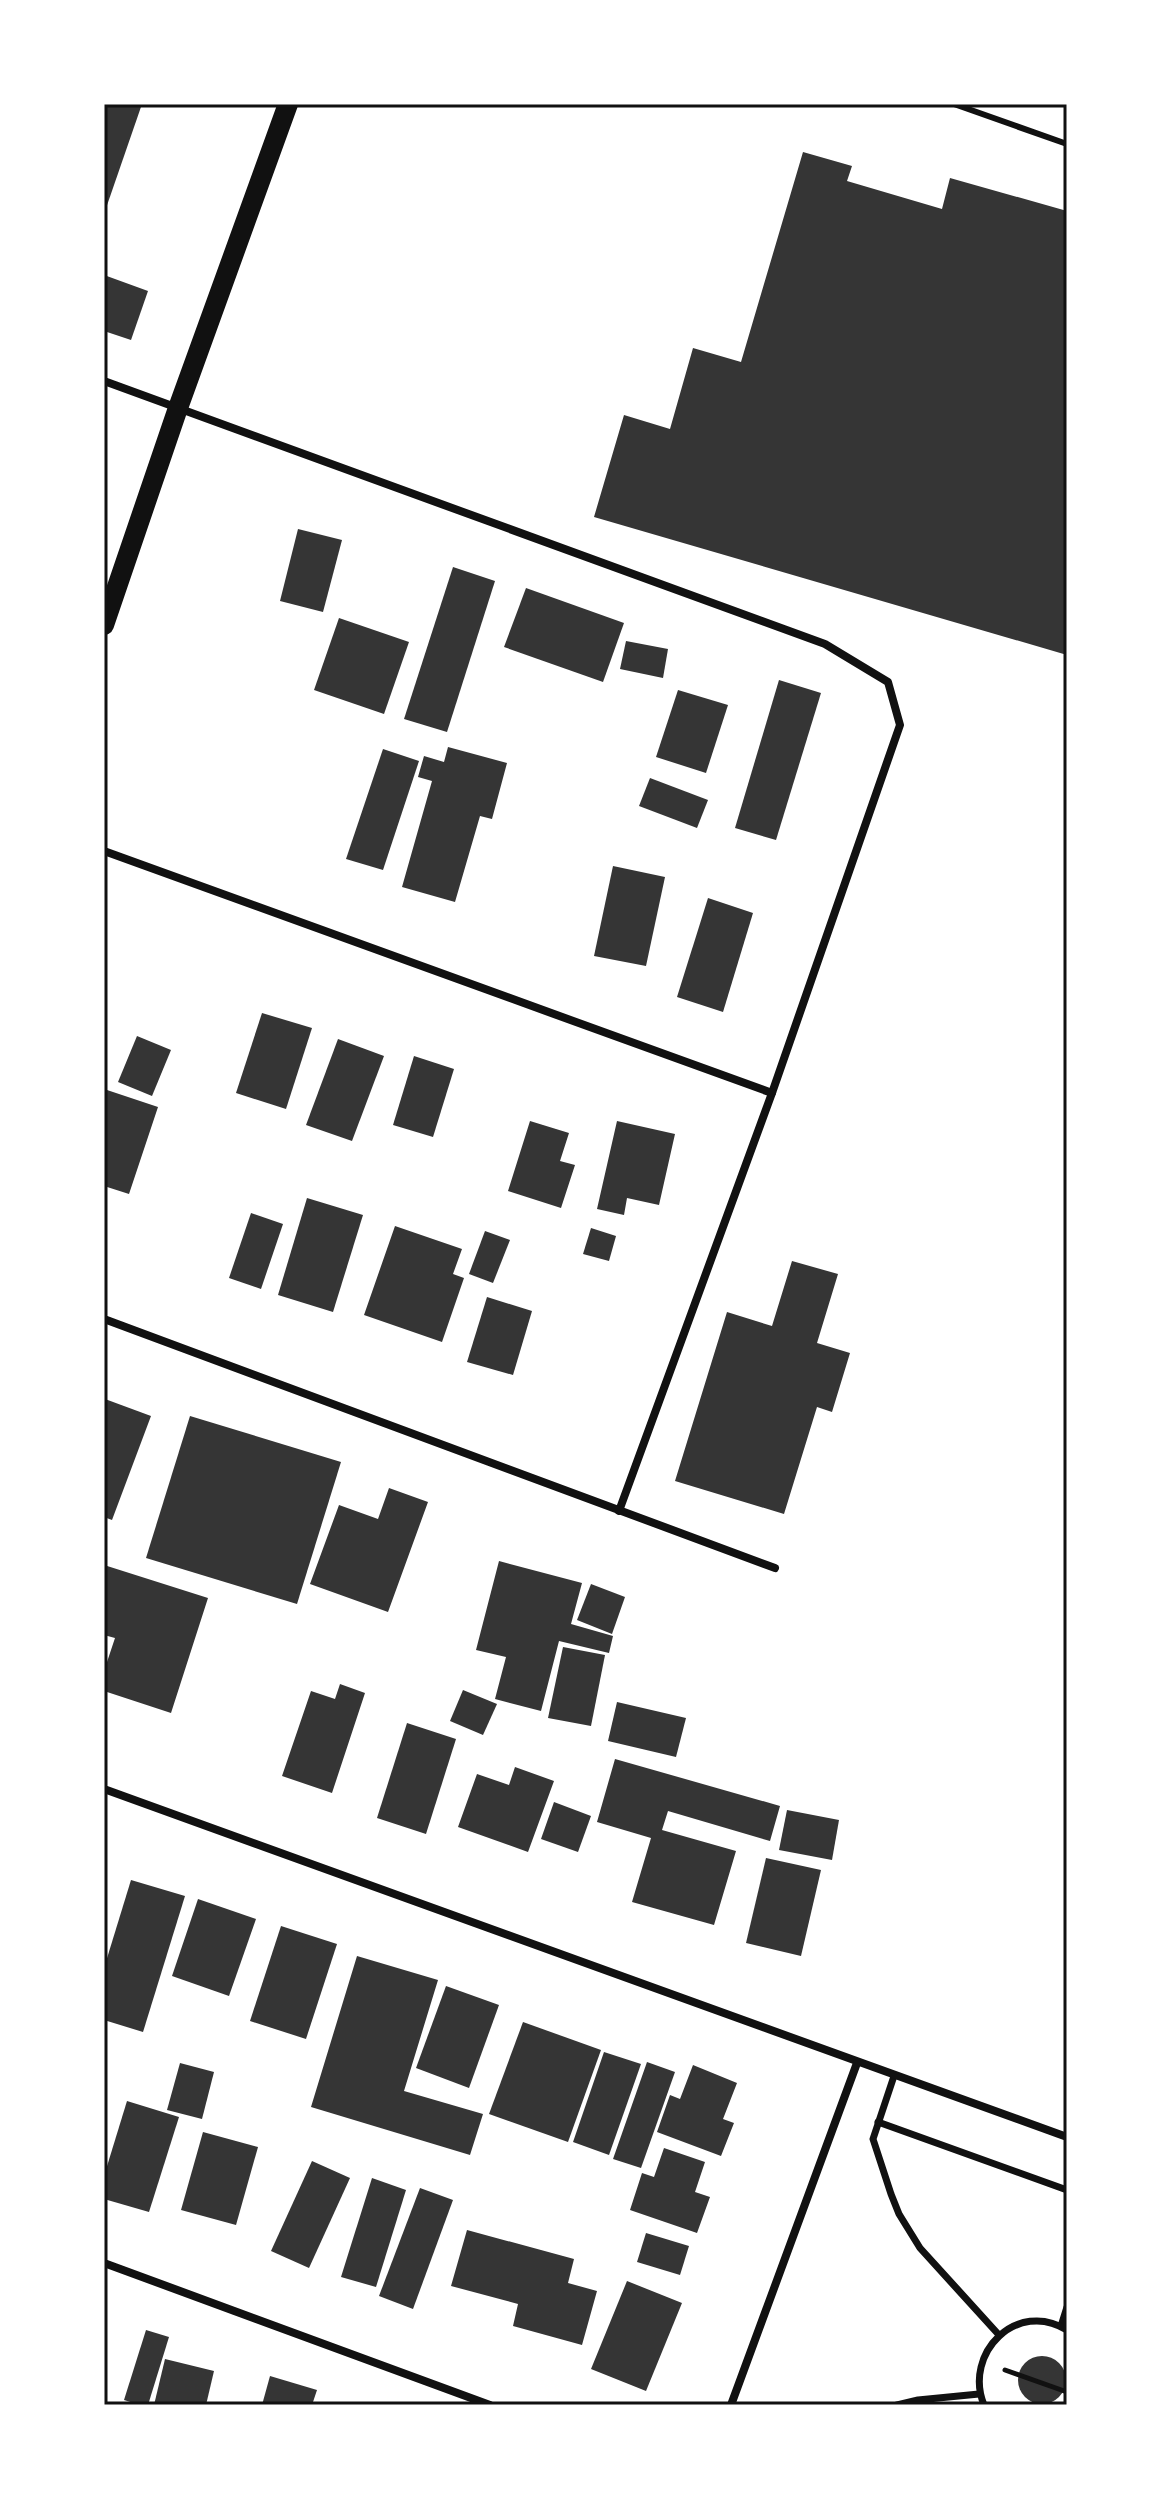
<svg xmlns="http://www.w3.org/2000/svg" width="1171" height="2509" viewBox="0 0 1171 2509" font-family="'PT Sans',sans-serif">
  <style>
    .building { fill: #353535 }
    .lines { fill: none; stroke-linecap: round; stroke-linejoin: round }
    .path { stroke: #111; stroke-width: 5 }
    .service { stroke: #111; stroke-width: 6 }
    .pedestrian { stroke: #111; stroke-width: 7 }
    .minor { stroke: #111; stroke-width: 8 }
    .primary { stroke: #111; stroke-width: 20 }
    .neatline { fill: none; stroke: #111; stroke-width: 3 }
  </style>
  <rect width="100%" height="100%" fill="#fff"/>
  <g class="building">
    <polygon points="104,104 142,104 104,214"/>
    <polygon points="803,152 852,166 847,181 942,209 950,178 1067,211 1067,655 594,517 624,415 670,429 693,348 741,362"/>
    <polygon points="104,275 148,291 131,340 104,331"/>
    <polygon points="298,529 342,540 323,612 280,601"/>
    <polygon points="453,567 495,581 447,732 404,719"/>
    <polygon points="526,588 624,623 603,682 504,647"/>
    <polygon points="339,618 409,642 384,714 314,690"/>
    <polygon points="626,641 668,649 663,678 620,669"/>
    <polygon points="779,680 821,693 776,840 735,828"/>
    <polygon points="678,690 728,705 706,773 656,757"/>
    <polygon points="448,747 507,763 492,819 480,816 455,902 402,887 432,781 418,777 424,756 444,762"/>
    <polygon points="383,749 419,761 383,870 346,859"/>
    <polygon points="650,778 708,800 697,828 639,806"/>
    <polygon points="613,866 665,877 646,966 594,956"/>
    <polygon points="708,898 753,913 723,1012 677,997"/>
    <polygon points="262,1013 312,1028 286,1109 236,1093"/>
    <polygon points="137,1036 171,1050 152,1096 118,1082"/>
    <polygon points="338,1039 384,1056 352,1141 306,1125"/>
    <polygon points="414,1056 454,1069 433,1137 393,1125"/>
    <polygon points="104,1089 158,1107 129,1194 104,1186"/>
    <polygon points="530,1121 569,1133 560,1161 575,1165 561,1208 508,1191"/>
    <polygon points="617,1121 675,1134 659,1205 627,1198 624,1215 597,1209"/>
    <polygon points="307,1198 363,1215 333,1312 278,1295"/>
    <polygon points="251,1213 283,1224 261,1289 229,1278"/>
    <polygon points="395,1226 462,1249 453,1274 464,1278 442,1342 364,1315"/>
    <polygon points="591,1228 616,1236 609,1261 583,1254"/>
    <polygon points="485,1231 510,1240 493,1283 469,1274"/>
    <polygon points="792,1261 838,1274 817,1343 850,1353 832,1412 817,1407 784,1514 675,1481 727,1312 772,1326"/>
    <polygon points="487,1297 532,1311 513,1375 467,1362"/>
    <polygon points="105,1399 151,1416 112,1520 104,1517"/>
    <polygon points="190,1416 341,1462 297,1604 146,1558"/>
    <polygon points="389,1488 428,1502 388,1612 310,1584 339,1505 378,1519"/>
    <polygon points="499,1561 582,1583 571,1624 613,1636 609,1653 559,1641 541,1711 495,1699 506,1657 476,1650"/>
    <polygon points="104,1565 208,1598 171,1713 104,1691 104,1671 115,1638 104,1635"/>
    <polygon points="591,1584 625,1597 612,1634 577,1620"/>
    <polygon points="563,1647 605,1655 591,1726 548,1718"/>
    <polygon points="340,1684 365,1693 332,1793 282,1776 311,1691 335,1699"/>
    <polygon points="463,1690 497,1704 483,1735 450,1721"/>
    <polygon points="617,1702 686,1718 676,1757 608,1741"/>
    <polygon points="407,1723 456,1739 426,1834 377,1818"/>
    <polygon points="615,1759 780,1806 770,1841 668,1811 662,1830 736,1851 714,1925 632,1902 651,1838 597,1822"/>
    <polygon points="515,1767 554,1781 528,1852 458,1827 477,1774 509,1785"/>
    <polygon points="554,1802 591,1816 578,1852 541,1839"/>
    <polygon points="787,1810 839,1820 832,1860 779,1850"/>
    <polygon points="766,1858 821,1870 801,1956 746,1943"/>
    <polygon points="131,1880 185,1896 143,2032 104,2020 104,1968"/>
    <polygon points="198,1899 256,1919 229,1996 172,1976"/>
    <polygon points="281,1926 337,1944 306,2039 250,2021"/>
    <polygon points="357,1956 438,1980 404,2091 483,2114 470,2155 311,2107"/>
    <polygon points="446,1986 499,2005 469,2088 416,2068"/>
    <polygon points="523,2022 601,2050 568,2142 489,2114"/>
    <polygon points="604,2052 641,2064 609,2155 573,2142"/>
    <polygon points="647,2062 675,2072 641,2168 613,2159"/>
    <polygon points="180,2063 214,2072 202,2119 167,2110"/>
    <polygon points="693,2065 737,2083 723,2119 734,2123 721,2156 657,2132 670,2095 680,2099"/>
    <polygon points="127,2101 179,2117 149,2212 104,2199 104,2176"/>
    <polygon points="203,2132 258,2147 236,2225 181,2210"/>
    <polygon points="664,2148 705,2162 695,2192 710,2197 697,2233 630,2210 642,2173 654,2177"/>
    <polygon points="312,2161 350,2178 309,2268 271,2251"/>
    <polygon points="372,2178 406,2190 376,2287 341,2277"/>
    <polygon points="420,2188 453,2200 413,2309 379,2296"/>
    <polygon points="467,2230 574,2259 568,2283 597,2291 582,2345 513,2326 518,2304 451,2286"/>
    <polygon points="646,2233 689,2246 680,2275 637,2262"/>
    <polygon points="627,2281 682,2303 646,2391 591,2369"/>
    <polygon points="146,2330 169,2337 148,2405 140,2405 124,2400"/>
    <circle cx="1042" cy="2380" r="24"/>
    <polygon points="165,2359 214,2371 206,2405 154,2405"/>
    <polygon points="270,2376 317,2390 312,2405 262,2405"/>
  </g>
  <g class="lines">
    <polyline class="path" points="1005,2370 1067,2392"/>
    <polyline class="service" points="954,104 1067,144"/>
    <g class="pedestrian">
      <polyline points="894,2076 873,2139 891,2194 899,2214 920,2248 999,2335"/>
      <polyline points="878,2122 1067,2190"/>
      <polyline points="1061,2326 1067,2307"/>
      <polyline points="897,2405 918,2400 979,2394"/>
      <path d="M 984,2405 C 963,2353 1017,2299 1067,2330"/>
    </g>
    <g class="minor">
      <polyline points="104,381 825,644 888,682 900,725 772,1093 619,1511"/>
      <polyline points="104,851 772,1093"/>
      <polyline points="104,1319 775,1568"/>
      <polyline points="104,1789 1067,2137"/>
      <polyline points="104,2263 490,2405"/>
      <polyline points="731,2405 857,2063"/>
    </g>
    <polyline class="primary" points="104,625 178,408 288,104"/>
  </g>
  <rect width="1171" height="2509" fill="none" stroke="#ffffff" stroke-width="212"/>
  <rect x="106" y="106" width="959" height="2297" class="neatline"/>
</svg>
